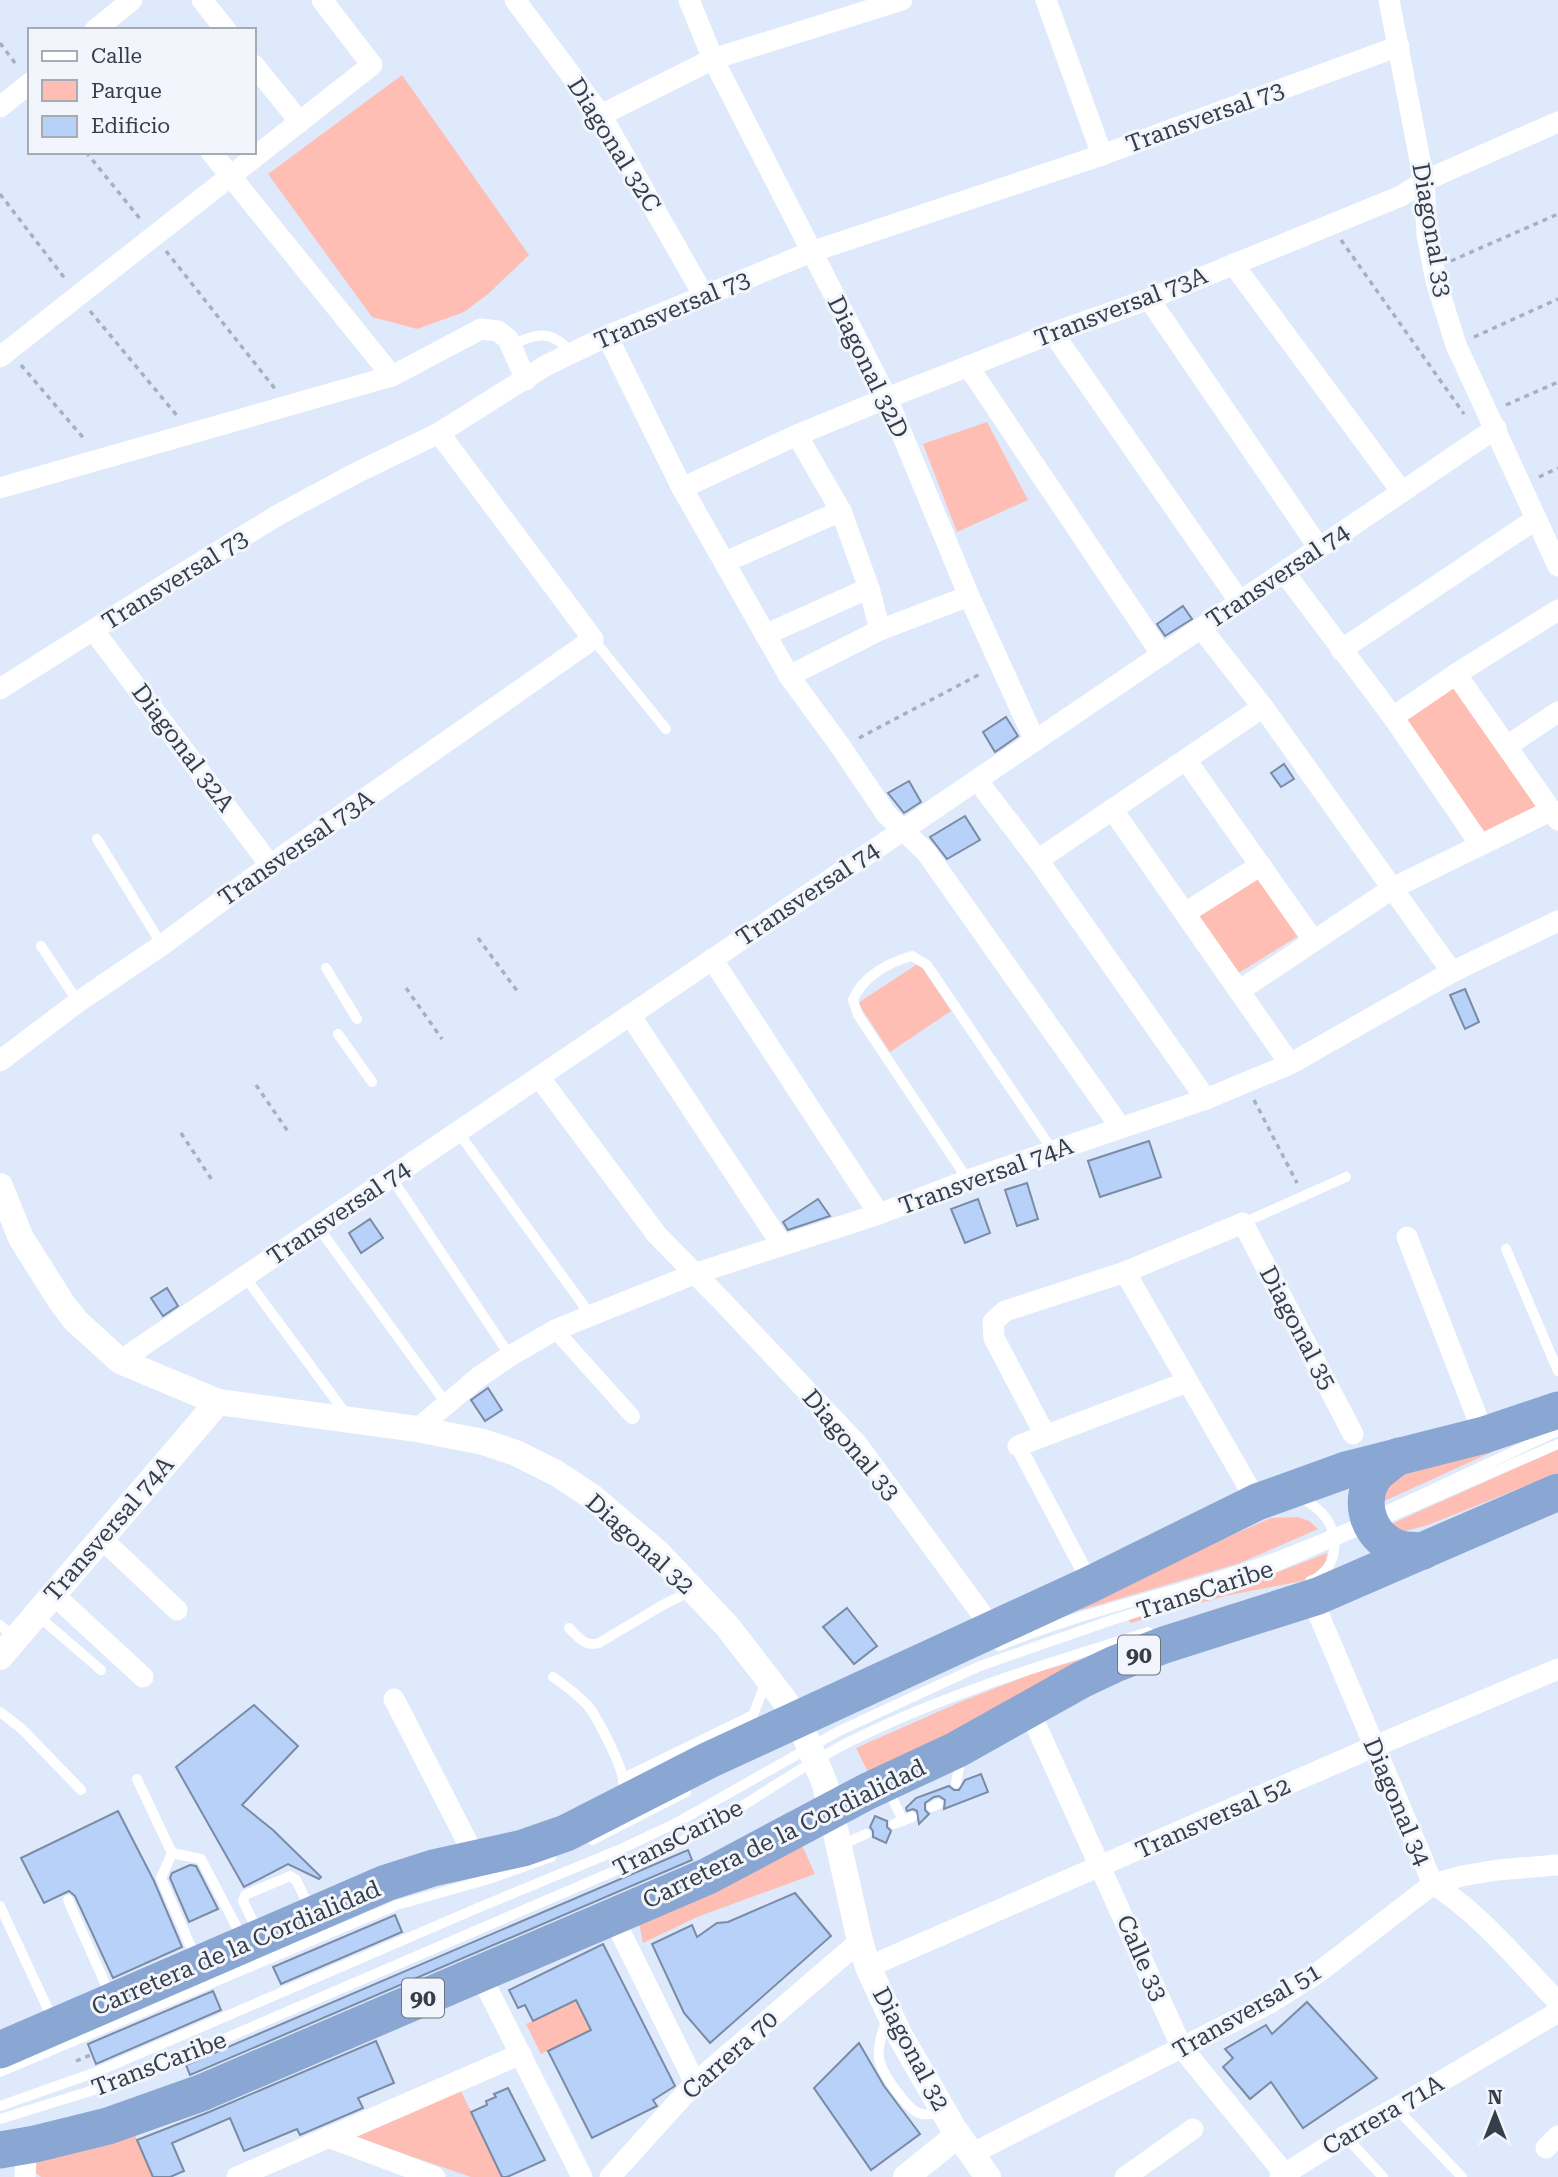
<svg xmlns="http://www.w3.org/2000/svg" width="1558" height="2177" viewBox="0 0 1558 2177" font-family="'Roboto Serif',serif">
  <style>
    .green { fill: #febeb4 }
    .building { fill: #b8d1f8; stroke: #7a8ba6; stroke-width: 2 }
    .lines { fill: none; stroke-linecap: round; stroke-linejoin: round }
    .path { stroke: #a6b0c0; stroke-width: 3.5; stroke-dasharray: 5 5; stroke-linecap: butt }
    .service { stroke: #fff; stroke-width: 10 }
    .pedestrian { stroke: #fff; stroke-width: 16 }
    .minor { stroke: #fff; stroke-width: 21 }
    .tertiary { stroke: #fff; stroke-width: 26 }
    .trunk { stroke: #8aa7d4; stroke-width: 37 }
    .labels { text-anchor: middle; stroke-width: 6; stroke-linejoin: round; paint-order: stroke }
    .shield { fill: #f2f6fc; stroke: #6e757f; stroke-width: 2 }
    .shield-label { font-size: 23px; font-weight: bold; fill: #363e49 }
    .street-label { font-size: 24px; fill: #363e49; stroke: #f2f6fc }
  </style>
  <rect width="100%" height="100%" fill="#dee9fb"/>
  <g class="green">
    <polygon points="402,75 529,255 488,294 464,312 417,329 372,317 268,174"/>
    <polygon points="987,422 1028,500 957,532 923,444"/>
    <polygon points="1456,685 1544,808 1479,837 1401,722"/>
    <polygon points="1257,872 1300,935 1237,974 1194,915"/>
    <polygon points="919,963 951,1011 890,1052 858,1003"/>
    <polygon points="1540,1430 1380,1503 1396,1475"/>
    <polygon points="1558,1449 1558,1473 1428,1525 1405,1531 1396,1530 1389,1525"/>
    <polygon points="1298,1517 1309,1521 1318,1529 1240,1563 1081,1610 1077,1603 1271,1518"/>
    <polygon points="1327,1553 1326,1563 1307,1580 1225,1596 1131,1623 1128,1619 1250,1583"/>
    <polygon points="1139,1643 871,1778 856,1748 965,1700 1037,1672"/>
    <polygon points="801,1843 815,1874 697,1917 643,1943 639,1923"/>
    <polygon points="576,2000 591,2030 541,2054 526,2024"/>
    <polygon points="461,2091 502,2177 471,2177 356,2137"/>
    <polygon points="132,2128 153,2177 41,2177 35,2172 37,2154"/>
  </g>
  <g class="building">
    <polygon points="1183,606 1192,619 1165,636 1157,624"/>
    <polygon points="1006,717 1018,736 995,752 983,732"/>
    <polygon points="1284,764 1294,779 1281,787 1271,773"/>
    <polygon points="909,781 921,802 904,813 888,793"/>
    <polygon points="965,816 980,840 947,859 930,837"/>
    <polygon points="1465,989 1479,1022 1465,1029 1450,995"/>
    <polygon points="1149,1141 1161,1177 1100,1197 1088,1161"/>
    <polygon points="1027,1183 1038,1219 1017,1226 1005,1190"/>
    <polygon points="818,1199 830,1216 788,1230 783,1222"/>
    <polygon points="978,1199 990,1233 965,1243 951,1209"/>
    <polygon points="370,1219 383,1238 361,1253 349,1233"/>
    <polygon points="167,1288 178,1306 163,1316 151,1298"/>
    <polygon points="488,1388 502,1410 485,1421 471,1400"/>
    <polygon points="847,1608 877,1646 854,1664 823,1627"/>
    <polygon points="254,1705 298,1746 242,1805 273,1830 321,1877 319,1879 288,1864 244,1887 176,1767"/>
    <polygon points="981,1774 988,1792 944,1809 945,1800 939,1796 934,1797 925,1803 925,1810 929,1814 919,1824 917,1811 913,1809 907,1811 906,1808 916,1798 949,1786 954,1790 959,1790 965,1780"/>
    <polygon points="118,1811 154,1881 182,1947 113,1978 75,1896 69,1891 44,1903 21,1858"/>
    <polygon points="875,1816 887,1821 887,1827 891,1831 886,1843 873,1837 873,1831 870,1827"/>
    <polygon points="688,1850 692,1860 190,2075 186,2065"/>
    <polygon points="190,1865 196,1866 218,1909 189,1922 170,1878 172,1873"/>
    <polygon points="795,1893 831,1936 710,2043 684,2013 652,1944 692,1925 697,1937 717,1923 728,1922"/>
    <polygon points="395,1915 402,1932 281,1984 273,1967"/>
    <polygon points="603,1944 675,2086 653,2100 657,2106 592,2138 548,2051 591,2030 576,2000 533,2021 525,2005 518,2008 509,1990"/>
    <polygon points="213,1991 221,2010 96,2064 88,2044"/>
    <polygon points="1307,2002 1377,2078 1303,2128 1271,2082 1250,2099 1223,2067 1233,2058 1225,2049 1266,2025 1272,2034"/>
    <polygon points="376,2041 394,2083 358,2098 363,2108 300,2135 297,2129 244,2151 230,2118 172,2143 184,2171 170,2177 153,2177 137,2140 209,2112"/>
    <polygon points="859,2043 884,2086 920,2134 871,2170 814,2088"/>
    <polygon points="508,2088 545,2160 507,2177 502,2177 471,2112 487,2105 486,2101 496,2097 494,2094"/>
  </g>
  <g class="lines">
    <g class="path">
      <polyline points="0,43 18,67"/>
      <polyline points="86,152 141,220"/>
      <polyline points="0,194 66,280"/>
      <polyline points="1341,240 1464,414"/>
      <polyline points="166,251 276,390"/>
      <polyline points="1451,261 1558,214"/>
      <polyline points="90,311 179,418"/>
      <polyline points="1474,337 1558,299"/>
      <polyline points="21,365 86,441"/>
      <polyline points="1506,405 1558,382"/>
      <polyline points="1539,477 1558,468"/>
      <polyline points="859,738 982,673"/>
      <polyline points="478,938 518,992"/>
      <polyline points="406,988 442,1039"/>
      <polyline points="256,1085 289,1133"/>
      <polyline points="1254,1100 1297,1183"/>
      <polyline points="181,1133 212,1180"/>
      <polyline points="76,2061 93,2054"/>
    </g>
    <g class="service">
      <path d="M 511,345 C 537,334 551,328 571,353"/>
      <polyline points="593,639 666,729"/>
      <polyline points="97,839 162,945"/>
      <polyline points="41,946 78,1002"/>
      <polyline points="326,968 357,1019"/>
      <polyline points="338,1034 372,1082"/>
      <polyline points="458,1132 592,1317"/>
      <polyline points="391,1177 510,1356"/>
      <path d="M 968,1180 L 858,1015 L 853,1000 C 862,977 889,962 912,956 L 927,965 L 1053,1151"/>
      <polyline points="1243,1223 1346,1177"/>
      <polyline points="318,1227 446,1403"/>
      <polyline points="1506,1249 1558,1371"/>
      <polyline points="245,1277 346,1414"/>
      <path d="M 1300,1498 C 1311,1503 1319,1508 1326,1518 C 1341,1539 1336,1572 1310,1581"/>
      <polyline points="37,1615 101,1670"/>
      <polyline points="0,1625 16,1639"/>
      <path d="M 569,1628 C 579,1638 585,1647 599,1643 L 661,1606 L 692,1590"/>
      <path d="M 999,1646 C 1083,1611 1172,1594 1257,1564 C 1360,1527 1458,1476 1558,1431"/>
      <path d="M 553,1677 C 566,1686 578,1695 588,1706 C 597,1717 624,1769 623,1782"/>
      <polyline points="0,1712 22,1729 81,1790"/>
      <polyline points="624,1778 753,1715 766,1682"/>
      <polyline points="137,1779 172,1853 161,1878 197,1961"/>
      <polyline points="956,1783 959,1768 957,1755"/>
      <polyline points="888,1789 903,1821"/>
      <polyline points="932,1807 938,1804"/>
      <polyline points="894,1824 912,1817"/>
      <polyline points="592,1840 686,1792"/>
      <polyline points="839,1846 866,1834"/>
      <polyline points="172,1853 201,1859 243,1939"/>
      <polyline points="68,1900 111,1997"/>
      <polyline points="0,1906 53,2020"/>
      <polyline points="258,1932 243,1901 245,1895 290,1876 296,1880 311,1910"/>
      <path d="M 888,2017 C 883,2030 877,2045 879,2059 C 882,2073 908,2112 922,2114 C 929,2115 937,2113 944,2112"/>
      <polyline points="0,2072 397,1905 489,1879 551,1857"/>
      <polyline points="0,2106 99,2071 480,1907 623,1848 676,1823 839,1731 980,1666 1112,1620 1259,1574 1558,1444"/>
      <polyline points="1396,2108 1462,2177"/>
      <path d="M 0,2119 L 97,2089 L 182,2057 L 675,1845 C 735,1815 789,1772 849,1742 C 945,1694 1046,1664 1148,1632"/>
      <polyline points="1345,2136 1383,2177"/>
    </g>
    <g class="pedestrian">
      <polyline points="555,1330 632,1416"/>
      <polyline points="1018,1446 1091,1584"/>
    </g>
    <g class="minor">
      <polyline points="202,0 226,30"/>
      <polyline points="515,0 601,115 704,296"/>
      <polyline points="689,0 713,59 887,398 969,596 1035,741"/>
      <polyline points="1046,0 1102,155"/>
      <polyline points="1389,0 1424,181 1427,235 1436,281 1456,345 1558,566"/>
      <polyline points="95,30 132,0"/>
      <polyline points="254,65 300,122"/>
      <polyline points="0,107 30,83"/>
      <polyline points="601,115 713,59 902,0"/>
      <polyline points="211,152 392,376"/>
      <polyline points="1233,264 1402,492"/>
      <polyline points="1149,299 1319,548"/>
      <polyline points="1053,333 1240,602"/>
      <polyline points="607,336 682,488 789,676 841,747 886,814 926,852 1121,1128"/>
      <polyline points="0,357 372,65 322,0"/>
      <polyline points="968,366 1162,655"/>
      <polyline points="797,435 841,511 869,588 880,630"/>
      <polyline points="0,488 392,376 481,329 498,331 508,339 526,380"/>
      <polyline points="682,488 797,435 887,398 1053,333 1149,299 1401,196 1424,181 1558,122"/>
      <polyline points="725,562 841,511"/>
      <polyline points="1284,572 1393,717 1480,844"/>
      <polyline points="1201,628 1263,707 1452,972"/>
      <polyline points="94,631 270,865"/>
      <polyline points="765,635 869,588"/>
      <polyline points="1341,650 1536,519"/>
      <polyline points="1456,674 1558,820"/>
      <polyline points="789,676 880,630 969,596"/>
      <polyline points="0,689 172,580 278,515 358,472 439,433 545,366 607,336 811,252 1102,155 1399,46"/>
      <polyline points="1393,717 1456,674 1558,610"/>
      <polyline points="1507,746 1558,712"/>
      <polyline points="1186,760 1313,940"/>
      <polyline points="977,780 1038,860 1206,1099"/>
      <polyline points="1112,809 1290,1064"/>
      <polyline points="1038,860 1263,707"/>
      <polyline points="1185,913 1261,865"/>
      <polyline points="712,959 879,1214"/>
      <polyline points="1239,991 1393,888 1552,810"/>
      <polyline points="630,1015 782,1245"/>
      <polyline points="0,1061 78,1002 162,945 270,865 593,639 439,433"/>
      <polyline points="539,1077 657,1235 722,1301 857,1444 992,1628"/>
      <polyline points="1407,1237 1484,1435"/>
      <polyline points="1125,1272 1257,1502"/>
      <polyline points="120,1361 1496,428"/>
      <polyline points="417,1429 479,1377 510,1356 555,1330 694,1274 879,1214 968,1180 1206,1099 1290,1064 1452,972 1558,921"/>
      <polyline points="1045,1435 994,1338 993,1322 1005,1311 1125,1272 1243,1223 1353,1434"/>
      <polyline points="1018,1446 1187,1382"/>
      <polyline points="101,1538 177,1610"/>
      <polyline points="53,1594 143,1677"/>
      <path d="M 1312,1599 L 1433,1884 C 1481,1914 1519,1962 1558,2002"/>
      <polyline points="394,1699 476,1859"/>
      <polyline points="1034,1721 1182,2048 1284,2173"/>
      <polyline points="613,1917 695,2083"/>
      <polyline points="868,1967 1373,1747 1558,1669"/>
      <polyline points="480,1974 582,2177"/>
      <polyline points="328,2137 435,2177"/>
      <polyline points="1546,2148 1558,2136"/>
      <polyline points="971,2154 1268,2004 1319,1972 1433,1884 1462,1876 1497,1870 1558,1865"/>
      <polyline points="25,2177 26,2159 35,2144"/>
      <polyline points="237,2177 521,2054"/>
      <polyline points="610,2177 695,2083 860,1941"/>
      <polyline points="1125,2177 1193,2129"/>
      <polyline points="1280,2177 1345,2136 1396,2108 1558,2012"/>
    </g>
    <g class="tertiary">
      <polyline points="0,1186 21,1238 62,1303 76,1321 120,1361 218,1402 417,1429 483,1442 516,1453 556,1473 591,1496 658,1553 727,1626 785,1701 804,1734 825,1784 860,1941 868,1967 899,2034 954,2129 988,2177"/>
      <polyline points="0,1657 218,1402"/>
      <polyline points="906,2177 958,2135"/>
    </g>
    <g class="trunk">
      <path d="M 1399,1456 C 1392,1461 1384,1467 1377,1473 C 1358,1495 1365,1531 1391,1545 C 1401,1551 1412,1550 1423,1551"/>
      <polyline points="0,2050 386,1883 433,1868 523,1848 566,1833 709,1760 1091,1584 1257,1502 1346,1470 1484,1435 1558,1410"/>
      <polyline points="0,2150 35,2144 108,2126 201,2093 708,1876 868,1791 956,1750 1081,1680 1115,1664 1164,1645 1318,1596 1558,1492"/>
    </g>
  </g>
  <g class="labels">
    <g class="shield">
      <rect x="1118" y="1635.5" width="42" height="39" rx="5"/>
      <rect x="402" y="1978.5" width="42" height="39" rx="5"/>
    </g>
    <g class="shield-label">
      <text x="1139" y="1663">90</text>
      <text x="423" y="2006">90</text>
    </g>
    <g class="street-label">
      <text transform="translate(1205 117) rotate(-20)" y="8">Transversal 73</text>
      <text transform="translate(614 145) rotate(58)" y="8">Diagonal 32C</text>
      <text transform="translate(1432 230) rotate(80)" y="8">Diagonal 33</text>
      <text transform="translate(1121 307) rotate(-21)" y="8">Transversal 73A</text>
      <text transform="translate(672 310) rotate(-23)" y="8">Transversal 73</text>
      <text transform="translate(868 367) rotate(64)" y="8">Diagonal 32D</text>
      <text transform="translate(1278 576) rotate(-34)" y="8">Transversal 74</text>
      <text transform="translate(175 580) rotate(-32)" y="8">Transversal 73</text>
      <text transform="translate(183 748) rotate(53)" y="8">Diagonal 32A</text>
      <text transform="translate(296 848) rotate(-35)" y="8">Transversal 73A</text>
      <text transform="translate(808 894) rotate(-34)" y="8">Transversal 74</text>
      <text transform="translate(986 1176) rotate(-20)" y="8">Transversal 74A</text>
      <text transform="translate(339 1213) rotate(-34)" y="8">Transversal 74</text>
      <text transform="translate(1298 1328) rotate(62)" y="8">Diagonal 35</text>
      <text transform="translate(851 1445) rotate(50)" y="8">Diagonal 33</text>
      <text transform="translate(109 1529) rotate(-49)" y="8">Transversal 74A</text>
      <text transform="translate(640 1544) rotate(42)" y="8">Diagonal 32</text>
      <text transform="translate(1205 1590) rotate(-18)" y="8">TransCaribe</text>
      <text transform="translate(1397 1802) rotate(67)" y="8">Diagonal 34</text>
      <text transform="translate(1213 1818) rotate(-24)" y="8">Transversal 52</text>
      <text transform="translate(784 1834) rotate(-26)" y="8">Carretera de la Cordialidad</text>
      <text transform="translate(678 1838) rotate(-27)" y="8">TransCaribe</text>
      <text transform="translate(236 1948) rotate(-23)" y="8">Carretera de la Cordialidad</text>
      <text transform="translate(1142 1958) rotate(66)" y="8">Calle 33</text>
      <text transform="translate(1247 2011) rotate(-30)" y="8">Transversal 51</text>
      <text transform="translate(911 2049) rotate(62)" y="8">Diagonal 32</text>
      <text transform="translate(730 2055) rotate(-42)" y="8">Carrera 70</text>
      <text transform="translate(159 2064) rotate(-21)" y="8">TransCaribe</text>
      <text transform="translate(1383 2115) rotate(-30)" y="8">Carrera 71A</text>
    </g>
  </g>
  <rect x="28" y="28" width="228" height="126" fill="#f2f6fc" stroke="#a7acb4" stroke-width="2"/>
  <rect x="42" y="51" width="35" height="10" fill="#ffffff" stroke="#a7acb4" stroke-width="2"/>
  <text x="91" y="63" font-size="21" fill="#363e49">Calle</text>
  <rect x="42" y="80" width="35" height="21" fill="#febeb4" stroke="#a7acb4" stroke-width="2"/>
  <text x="91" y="98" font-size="21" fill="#363e49">Parque</text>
  <rect x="42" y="116" width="35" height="21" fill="#b8d1f8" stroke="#a7acb4" stroke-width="2"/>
  <text x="91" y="133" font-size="21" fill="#363e49">Edificio</text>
  <g transform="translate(1495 2114)" stroke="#f2f6fc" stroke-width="5" paint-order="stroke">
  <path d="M0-5L12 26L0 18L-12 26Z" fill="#363e49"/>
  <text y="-10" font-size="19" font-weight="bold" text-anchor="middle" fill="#363e49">N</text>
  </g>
</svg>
